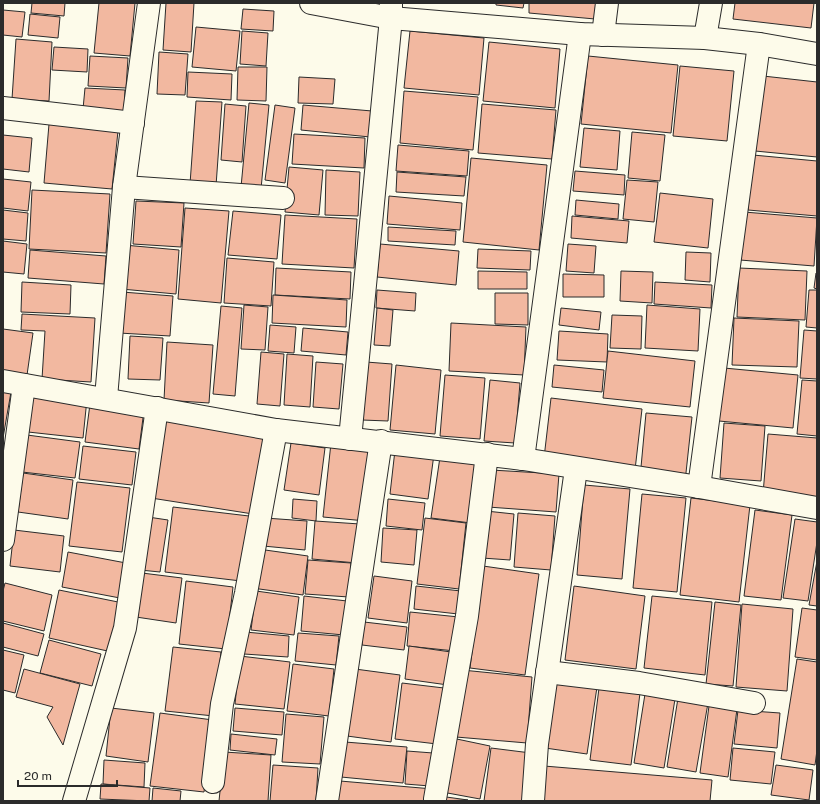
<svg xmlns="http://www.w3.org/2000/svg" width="820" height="804" viewBox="0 0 820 804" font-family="'Public Sans',sans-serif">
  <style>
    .building { fill: #f2b8a0; stroke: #2b2b2b }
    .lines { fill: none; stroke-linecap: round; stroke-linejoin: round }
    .minor-casing { stroke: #2b2b2b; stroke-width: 24 }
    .minor { stroke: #fdfbea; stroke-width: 22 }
  </style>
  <rect width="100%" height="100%" fill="#fdfbea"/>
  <g class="building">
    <polygon points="32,3 65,3 64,16 31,13"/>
    <polygon points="99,3 135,3 130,56 94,53"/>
    <polygon points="166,3 194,3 191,52 163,50"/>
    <polygon points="496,3 524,3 523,8 496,5"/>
    <polygon points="529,3 597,3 595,19 529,13"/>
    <polygon points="735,3 814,3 811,28 733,19"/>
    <polygon points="243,9 274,11 273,31 241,29"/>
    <polygon points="3,10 25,12 22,37 3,35"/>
    <polygon points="30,14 60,17 58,38 28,35"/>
    <polygon points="196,27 240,31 236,71 192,67"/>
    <polygon points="242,31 268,33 266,66 240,64"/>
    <polygon points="410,31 484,38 479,95 404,88"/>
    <polygon points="16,39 52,42 49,101 12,99"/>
    <polygon points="489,42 560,49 555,108 483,101"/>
    <polygon points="54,47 88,49 87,72 52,70"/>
    <polygon points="159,52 188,54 185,95 157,94"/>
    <polygon points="90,56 128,58 126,88 88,86"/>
    <polygon points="588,56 678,65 671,133 581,124"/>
    <polygon points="680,66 734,71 727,141 673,136"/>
    <polygon points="238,67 267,67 266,101 237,100"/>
    <polygon points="188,72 232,74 231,100 187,97"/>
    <polygon points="763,76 817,82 817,157 755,151"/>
    <polygon points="299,77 335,79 333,104 298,103"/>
    <polygon points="85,88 125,90 124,111 83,109"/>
    <polygon points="404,91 478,97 473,150 400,143"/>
    <polygon points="196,101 222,102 216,186 190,184"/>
    <polygon points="249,103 269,105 261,189 241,187"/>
    <polygon points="225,104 246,106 242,162 221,160"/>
    <polygon points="482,104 556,110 552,159 478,153"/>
    <polygon points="275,105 295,108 285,183 265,180"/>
    <polygon points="303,105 372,111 370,137 301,130"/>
    <polygon points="49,124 118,131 112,189 44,183"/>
    <polygon points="584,128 620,131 617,170 580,167"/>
    <polygon points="632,132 665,135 660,181 628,178"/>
    <polygon points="294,134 365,138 364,168 292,164"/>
    <polygon points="3,135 32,138 29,172 3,169"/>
    <polygon points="398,145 469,151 467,176 396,171"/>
    <polygon points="753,155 817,161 817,216 748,210"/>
    <polygon points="471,158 547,165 539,250 463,242"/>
    <polygon points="289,167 323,170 319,215 285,212"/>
    <polygon points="326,170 360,172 358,216 325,215"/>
    <polygon points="575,171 625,175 624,195 573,191"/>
    <polygon points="397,172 466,177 464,196 396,192"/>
    <polygon points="3,179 31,182 28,211 3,208"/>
    <polygon points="627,180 658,182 654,222 623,219"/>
    <polygon points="32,190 110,194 106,253 29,249"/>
    <polygon points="660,193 713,199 708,248 654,242"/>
    <polygon points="389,196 462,203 460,230 387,224"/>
    <polygon points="576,200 619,204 618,219 575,215"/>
    <polygon points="136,201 184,203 181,247 133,244"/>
    <polygon points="185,208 229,211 221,303 178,299"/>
    <polygon points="3,210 28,213 26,241 3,239"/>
    <polygon points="233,211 281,215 277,259 228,255"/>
    <polygon points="744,212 817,218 814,266 740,260"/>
    <polygon points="285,215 357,219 354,268 282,264"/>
    <polygon points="572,216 629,221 627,243 571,238"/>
    <polygon points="388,227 456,231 455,245 388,241"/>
    <polygon points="3,241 27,244 24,274 3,272"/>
    <polygon points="380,244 459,251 456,285 377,277"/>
    <polygon points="568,244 596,246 594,273 566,271"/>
    <polygon points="124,245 179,250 176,294 121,289"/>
    <polygon points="478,249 531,251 530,270 477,268"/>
    <polygon points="30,250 106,256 104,284 28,278"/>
    <polygon points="686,252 711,253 710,282 685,280"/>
    <polygon points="227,258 274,262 271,306 224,303"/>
    <polygon points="276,268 351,272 350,299 275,295"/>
    <polygon points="739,268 807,271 805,320 737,317"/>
    <polygon points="478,271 527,272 527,289 478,289"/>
    <polygon points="621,271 653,272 652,303 620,301"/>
    <polygon points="816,273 817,273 817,289 814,288"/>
    <polygon points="563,274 604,275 604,297 563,297"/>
    <polygon points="22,282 71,285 70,314 21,312"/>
    <polygon points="655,282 712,285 711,308 654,304"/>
    <polygon points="377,290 416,293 415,311 376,308"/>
    <polygon points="809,290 817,290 817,328 806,327"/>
    <polygon points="122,292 173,296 170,336 119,333"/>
    <polygon points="495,293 528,293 528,325 495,324"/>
    <polygon points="273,295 347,300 346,327 272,323"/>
    <polygon points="244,305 268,307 265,350 241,349"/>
    <polygon points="647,305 700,309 698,351 645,348"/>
    <polygon points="221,306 242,308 235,396 213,394"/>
    <polygon points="377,308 393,310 390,346 374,345"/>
    <polygon points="561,308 601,312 599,330 559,325"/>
    <polygon points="22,314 95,318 91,382 42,379 45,331 21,330"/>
    <polygon points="612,315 642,316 641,349 610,348"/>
    <polygon points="734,318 799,321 797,367 732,365"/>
    <polygon points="451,323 526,327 524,375 449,371"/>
    <polygon points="270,325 296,327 294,353 268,351"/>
    <polygon points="303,328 348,332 346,355 301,351"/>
    <polygon points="3,329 33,333 27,375 3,371"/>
    <polygon points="804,330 817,331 817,379 800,378"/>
    <polygon points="559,331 608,334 607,362 557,360"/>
    <polygon points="130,336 163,338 160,380 128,379"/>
    <polygon points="167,342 213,345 209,403 164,400"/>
    <polygon points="608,351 695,361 690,407 603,398"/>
    <polygon points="261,352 284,354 280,406 257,404"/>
    <polygon points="287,354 313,356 310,407 284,405"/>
    <polygon points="316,362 343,364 339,409 313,407"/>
    <polygon points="366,362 392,364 388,421 362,420"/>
    <polygon points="396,365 441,370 435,434 390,430"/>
    <polygon points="554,365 604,370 602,392 552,387"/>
    <polygon points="724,368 798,375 793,428 719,421"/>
    <polygon points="445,375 485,378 480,439 440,436"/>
    <polygon points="490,380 520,383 515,443 484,441"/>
    <polygon points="802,380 817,381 817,436 797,434"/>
    <polygon points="3,391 11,392 3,438"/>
    <polygon points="32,393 87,399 83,438 28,432"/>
    <polygon points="551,398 642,409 635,470 544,458"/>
    <polygon points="90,404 144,410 139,449 85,442"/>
    <polygon points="646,413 692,417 685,482 640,478"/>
    <polygon points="164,418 265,433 253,514 151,498"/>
    <polygon points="724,423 765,426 761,481 720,478"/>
    <polygon points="768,434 817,438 817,498 763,494"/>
    <polygon points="27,435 80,442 75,478 22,472"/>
    <polygon points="291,443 325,448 319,495 284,490"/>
    <polygon points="331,443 374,448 366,521 323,517"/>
    <polygon points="83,446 136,452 132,485 79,479"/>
    <polygon points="395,450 434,454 428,499 390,494"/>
    <polygon points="440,457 479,463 471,523 431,518"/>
    <polygon points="491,470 559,474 556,512 488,507"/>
    <polygon points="23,473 73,480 68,519 18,512"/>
    <polygon points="77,482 130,488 122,552 69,546"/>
    <polygon points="584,485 630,489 622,579 577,575"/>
    <polygon points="642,494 686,498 677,592 633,588"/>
    <polygon points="691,498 750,505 739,602 680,595"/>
    <polygon points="293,499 317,501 316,521 292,518"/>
    <polygon points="388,499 425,503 422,530 386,526"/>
    <polygon points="173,507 249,516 241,581 165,572"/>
    <polygon points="755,510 792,515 781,600 744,596"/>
    <polygon points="486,511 514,514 510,560 482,558"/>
    <polygon points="518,513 555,516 551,570 514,567"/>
    <polygon points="148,517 168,520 160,572 140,570"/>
    <polygon points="265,518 307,521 305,550 263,546"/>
    <polygon points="425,518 466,523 459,589 417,584"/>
    <polygon points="795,519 817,522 817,542 808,601 783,598"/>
    <polygon points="315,521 360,524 357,563 312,559"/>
    <polygon points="383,528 417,530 414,565 381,562"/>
    <polygon points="14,530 64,536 60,572 10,566"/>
    <polygon points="258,549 308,556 303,595 252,588"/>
    <polygon points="68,552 126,563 120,598 62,587"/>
    <polygon points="308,560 351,563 349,597 305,594"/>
    <polygon points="817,561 817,606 809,605"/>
    <polygon points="483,566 539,574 525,675 470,668"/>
    <polygon points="142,573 182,578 176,623 136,617"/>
    <polygon points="374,576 412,581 407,623 368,618"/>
    <polygon points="186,581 233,587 226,649 179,644"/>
    <polygon points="5,583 52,595 44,631 3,621 3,591"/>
    <polygon points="416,586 461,591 458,614 414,609"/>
    <polygon points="574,586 645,596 636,669 565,660"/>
    <polygon points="59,590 123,603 112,652 49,638"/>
    <polygon points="256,591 299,597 294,635 251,630"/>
    <polygon points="304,596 347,601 344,635 301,631"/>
    <polygon points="652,596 712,602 705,675 644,668"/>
    <polygon points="715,602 741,605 733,686 706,684"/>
    <polygon points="742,604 793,609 787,691 736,687"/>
    <polygon points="802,608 817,610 817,660 795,657"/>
    <polygon points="410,612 459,617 455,651 407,646"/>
    <polygon points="364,622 407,627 404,650 362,645"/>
    <polygon points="3,623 44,634 38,656 3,647"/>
    <polygon points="245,632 289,636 288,657 244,654"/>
    <polygon points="298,633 339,636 336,665 295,661"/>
    <polygon points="49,640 101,654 92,686 40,673"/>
    <polygon points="409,646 451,652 448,685 405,679"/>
    <polygon points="173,647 221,652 214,716 165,711"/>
    <polygon points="3,650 24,655 15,693 3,690"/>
    <polygon points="240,656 290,662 284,709 235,704"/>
    <polygon points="797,659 817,662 817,750 815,765 781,759"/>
    <polygon points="293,664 334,669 329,716 287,711"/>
    <polygon points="24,669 80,684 63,745 47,717 53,707 16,697"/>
    <polygon points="355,669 400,675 391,742 347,736"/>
    <polygon points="462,670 532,677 527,743 456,737"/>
    <polygon points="555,681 597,687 587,754 545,748"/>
    <polygon points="402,683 444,688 437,744 395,739"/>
    <polygon points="599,688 640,693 631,765 590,760"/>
    <polygon points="645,694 675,699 664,768 634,763"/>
    <polygon points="678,698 708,703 696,772 667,767"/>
    <polygon points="709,706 737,709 728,777 700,773"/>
    <polygon points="111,708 154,713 148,762 106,756"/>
    <polygon points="235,708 284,712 282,735 233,731"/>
    <polygon points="738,710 780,713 777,748 734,744"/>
    <polygon points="160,713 213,720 204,792 150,786"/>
    <polygon points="286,714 324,717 320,764 282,762"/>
    <polygon points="231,734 277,739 275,755 230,750"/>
    <polygon points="452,738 490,746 480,799 442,792"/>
    <polygon points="345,742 407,747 403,783 341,777"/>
    <polygon points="491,748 531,753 525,801 484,801"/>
    <polygon points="733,748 775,752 771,784 730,780"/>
    <polygon points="407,751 433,753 430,786 405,784"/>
    <polygon points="224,752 271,755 268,801 219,801"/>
    <polygon points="104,760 145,763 144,787 103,784"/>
    <polygon points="273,765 318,768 316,801 270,801"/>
    <polygon points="776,765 813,770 809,800 771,795"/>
    <polygon points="544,766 712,780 710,801 542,801"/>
    <polygon points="340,781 433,789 432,801 338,801"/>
    <polygon points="101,784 150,788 149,801 100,799"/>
    <polygon points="153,788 181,791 180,801 152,801"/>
    <polygon points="439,796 468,800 439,801"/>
  </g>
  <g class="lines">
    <g class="minor-casing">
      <g id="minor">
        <polyline points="311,3 391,18 580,34 705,38 759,44 817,54"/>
        <polyline points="603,35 607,3"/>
        <polyline points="705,38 711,3"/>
        <polyline points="3,108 133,123"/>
        <polyline points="124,187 283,198"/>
        <polyline points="3,381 276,430 523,459 699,487 817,508"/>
        <polyline points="106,398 124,187 149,3"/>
        <polyline points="350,439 391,18 391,4"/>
        <polyline points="523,459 580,34"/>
        <polyline points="699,487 759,44"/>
        <polyline points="3,540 24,385"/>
        <polyline points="547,672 639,683 754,703"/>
        <polyline points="213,782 222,704 246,593 276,430"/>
        <polyline points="435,799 467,616 487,454"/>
        <polyline points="74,801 125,628 157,408"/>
        <polyline points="327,801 381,441"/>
        <polyline points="533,801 537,744 576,469"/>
      </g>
    </g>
    <use href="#minor" class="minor"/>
  </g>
  <rect width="820" height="804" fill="none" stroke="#2b2b2b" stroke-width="8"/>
  <path d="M18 780v6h99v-6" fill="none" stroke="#2b2b2b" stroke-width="2"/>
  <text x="24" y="780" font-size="12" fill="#2b2b2b" stroke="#fdfbea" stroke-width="3" paint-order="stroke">20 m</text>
</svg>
